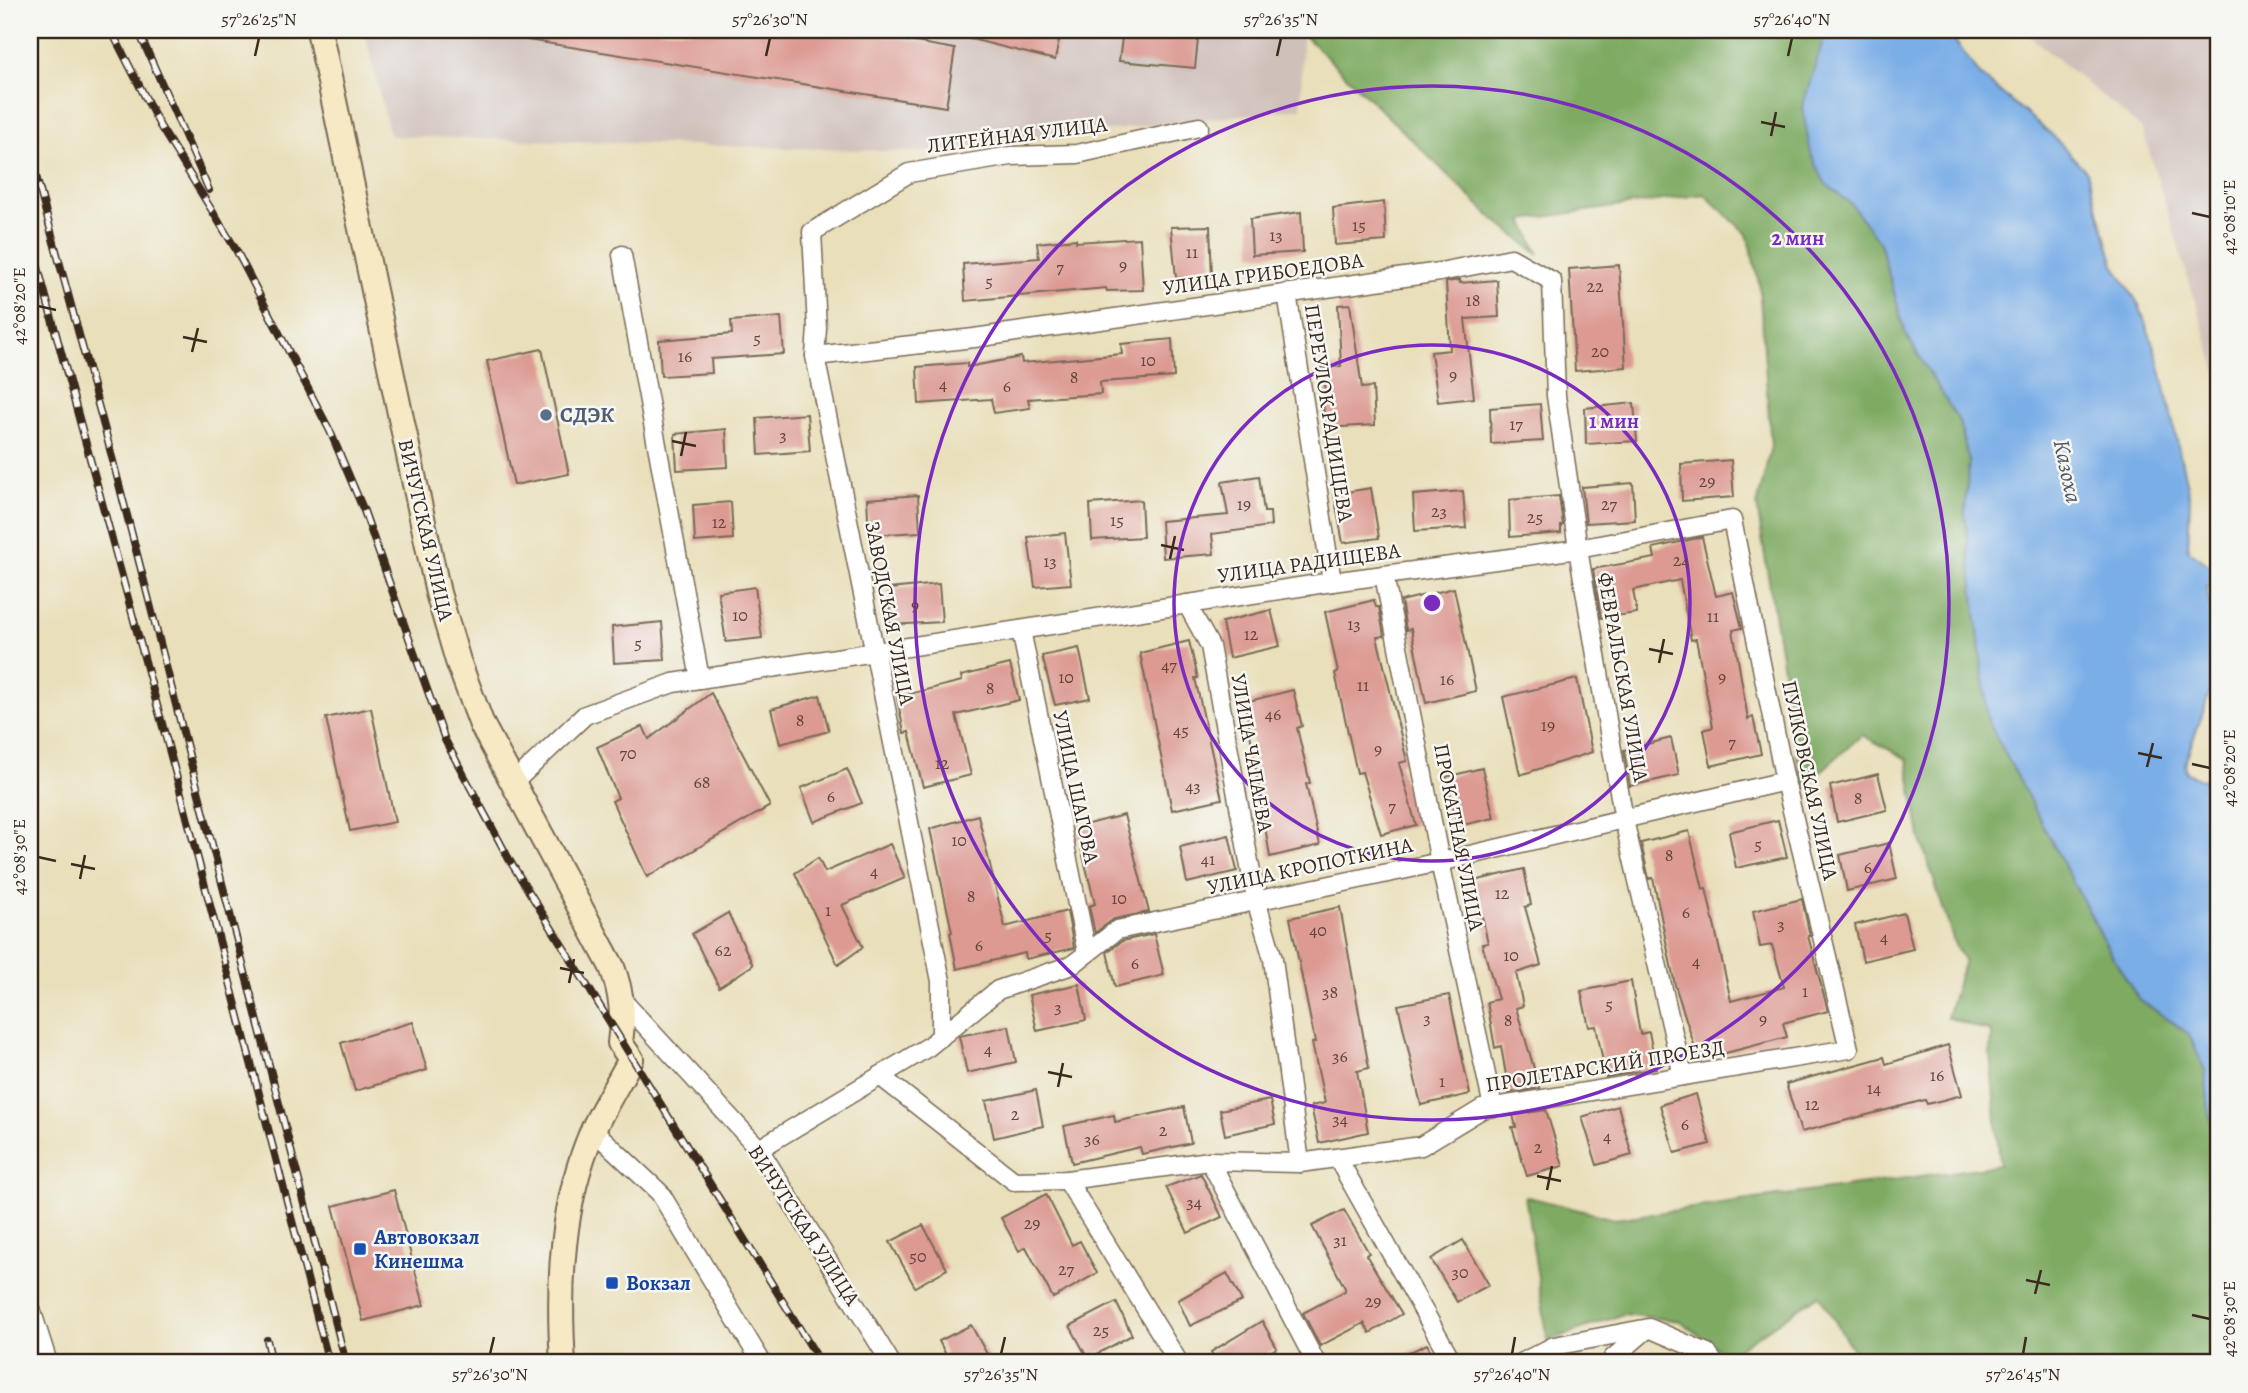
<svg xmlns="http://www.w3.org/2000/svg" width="2248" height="1393" viewBox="0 0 2248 1393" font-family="Alegreya,serif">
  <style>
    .industrial { fill: #cfc0ba }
    .forest { fill: #7eaa62; stroke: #5c6a40; stroke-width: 2 }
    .water { fill: #7aaee7; stroke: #5a6c82; stroke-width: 2 }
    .building { fill: #dc9a92 }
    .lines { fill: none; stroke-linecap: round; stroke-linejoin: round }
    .minor-casing { stroke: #786955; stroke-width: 21 }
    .secondary-casing { stroke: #786955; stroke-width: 28 }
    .minor { stroke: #fff; stroke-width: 18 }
    .secondary { stroke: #f7e9c3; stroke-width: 24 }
    .rail-casing { stroke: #3b2a1e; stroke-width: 8 }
    .rail { stroke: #f6f6f2; stroke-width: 5; stroke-dasharray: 16; stroke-linecap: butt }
    .ticks { fill: none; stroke: #3b2a1e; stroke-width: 2.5 }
    .ring { fill: none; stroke: #7b2cbf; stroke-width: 3.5 }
    .service-dot { fill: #5c6f8a; stroke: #f6f6f2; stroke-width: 2.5 }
    .transit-dot { fill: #1a4fb4; stroke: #f6f6f2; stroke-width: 2.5 }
    .labels { text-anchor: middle; stroke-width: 5; stroke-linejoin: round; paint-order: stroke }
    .number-label { font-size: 18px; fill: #63463b }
    .street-label { font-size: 21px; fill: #3b2a1e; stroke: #f6f6f2 }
    .service-label { font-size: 21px; font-weight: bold; fill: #4e5e75; stroke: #f6f6f2; text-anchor: start }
    .transit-label { font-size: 21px; font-weight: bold; fill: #164399; stroke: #f6f6f2; text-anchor: start }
    .water-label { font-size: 23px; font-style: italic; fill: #515864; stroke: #f6f6f2 }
    .centre { fill: #7b2cbf; stroke: #f6f6f2; stroke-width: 3.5 }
    .ring-label { font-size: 21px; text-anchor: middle; font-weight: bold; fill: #7b2cbf; stroke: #f6f6f2; stroke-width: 5; stroke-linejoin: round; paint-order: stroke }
    .neatline { fill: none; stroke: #3b2a1e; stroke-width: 2.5 }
    .ticks-label { font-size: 18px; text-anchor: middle; fill: #3b2a1e }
  </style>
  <rect width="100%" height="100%" fill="#f6f6f2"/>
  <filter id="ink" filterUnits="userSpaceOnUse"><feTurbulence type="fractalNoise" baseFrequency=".0143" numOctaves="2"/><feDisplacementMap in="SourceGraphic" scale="14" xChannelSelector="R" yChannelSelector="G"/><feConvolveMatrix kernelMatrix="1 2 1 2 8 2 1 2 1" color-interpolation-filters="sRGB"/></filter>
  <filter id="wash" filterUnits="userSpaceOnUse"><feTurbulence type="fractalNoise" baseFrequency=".00686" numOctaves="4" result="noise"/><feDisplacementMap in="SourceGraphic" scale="28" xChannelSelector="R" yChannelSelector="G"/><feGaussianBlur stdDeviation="1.57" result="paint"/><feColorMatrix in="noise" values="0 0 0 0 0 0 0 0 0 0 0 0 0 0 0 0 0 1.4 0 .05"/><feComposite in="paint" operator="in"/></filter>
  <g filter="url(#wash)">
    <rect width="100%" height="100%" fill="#e9dfba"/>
    <g class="industrial">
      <polygon points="364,30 1302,30 1301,108 924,152 390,136"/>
      <polygon points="2022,30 2218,30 2218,375 2142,129"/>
    </g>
    <polygon class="forest" points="1302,30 1826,30 1818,63 1825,183 1851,204 1880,243 1906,335 1959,421 1969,461 1965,513 1988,721 2108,948 2138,998 2189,1034 2205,1070 2209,1112 2218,1153 2218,1363 1861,1363 1819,1295 1727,1356 1680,1321 1624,1314 1548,1341 1525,1196 1614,1219 2000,1165 1990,1054 1991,1032 1947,1017 1964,960 1955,945 1920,837 1907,759 1862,735 1802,788 1757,506 1771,446 1759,283 1747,234 1704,194 1523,220 1539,255 1490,216 1303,34"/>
    <path class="water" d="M 1826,30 L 1953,30 L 1955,41 L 1981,76 L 2051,134 L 2087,172 L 2114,265 L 2139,305 L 2159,361 L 2190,499 L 2188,550 C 2201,560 2215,565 2218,582 L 2207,587 C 2208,606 2217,626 2218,641 C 2218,684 2197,724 2185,764 L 2187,773 L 2209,782 L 2218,791 L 2218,1153 L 2209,1112 L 2205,1070 L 2189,1034 L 2138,998 L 2108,948 L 1988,721 L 1965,513 L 1969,461 L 1959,421 L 1906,335 L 1880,243 L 1851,204 L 1825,183 L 1811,154 L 1802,108 Z"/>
    <g id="blocks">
      <g class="building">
        <polygon points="527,30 848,30 955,49 946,107 527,40"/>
        <polygon points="959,30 1061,30 1055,60 959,36"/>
        <polygon points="1123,30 1199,30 1195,68 1119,61"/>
        <polygon points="1384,202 1386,241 1335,245 1333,208"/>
        <polygon points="1301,212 1303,252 1252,255 1250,219"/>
        <polygon points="1210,226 1212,277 1176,278 1171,227"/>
        <polygon points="1140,238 1143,290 1107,291 1106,288 965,301 963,264 1039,258 1037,243 1076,239 1076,242"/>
        <polygon points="1619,265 1626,367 1575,371 1569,269"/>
        <polygon points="1460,280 1460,283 1497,280 1499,317 1465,319 1474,398 1438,402 1431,352 1450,350 1446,282"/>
        <polygon points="1350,304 1362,388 1373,387 1375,425 1324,428 1323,392 1326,391 1322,367 1341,366 1338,305"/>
        <polygon points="781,317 784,354 711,359 712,373 661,376 659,340 732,334 731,321"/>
        <polygon points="1172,339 1174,377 1100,382 1101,394 1028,399 1030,408 994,413 991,399 919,404 917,367 967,363 967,367 1021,357 1022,363 1122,354 1121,344"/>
        <polygon points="542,349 569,474 514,485 487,361"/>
        <polygon points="1634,403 1637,441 1586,444 1585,408"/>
        <polygon points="1540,404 1543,441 1491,444 1490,408"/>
        <polygon points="807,414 810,451 759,455 757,418"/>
        <polygon points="726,429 728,467 677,470 675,434"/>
        <polygon points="1731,460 1734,497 1682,501 1681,464"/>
        <polygon points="1259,476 1264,512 1270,512 1271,526 1212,534 1214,554 1163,558 1161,521 1228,515 1222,482"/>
        <polygon points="1633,483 1635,520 1586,523 1582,487"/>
        <polygon points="1371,488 1379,538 1343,543 1334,494"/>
        <polygon points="1463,491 1466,528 1415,531 1413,495"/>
        <polygon points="918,495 920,532 869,535 867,499"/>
        <polygon points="1559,496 1563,525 1561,525 1561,533 1510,537 1509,500"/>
        <polygon points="1141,500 1143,537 1092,540 1090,504"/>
        <polygon points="731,502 733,539 695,542 693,505"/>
        <polygon points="1065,533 1071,584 1035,587 1028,537"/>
        <polygon points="1702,537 1716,596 1733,592 1742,628 1733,630 1748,719 1753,717 1761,754 1711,766 1704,730 1713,727 1696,639 1691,640 1680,580 1633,590 1637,613 1601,618 1593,569 1655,558 1653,548"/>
        <polygon points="939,584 942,622 890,625 889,589"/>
        <polygon points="755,587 762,638 726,642 718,592"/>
        <polygon points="1454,588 1476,691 1426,703 1411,629 1406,630 1401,601"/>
        <polygon points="1374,600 1376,607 1379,607 1384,636 1377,637 1407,761 1399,763 1416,825 1381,834 1362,772 1357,773 1335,673 1338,672 1325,612"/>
        <polygon points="1271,610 1280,646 1229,658 1222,622"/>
        <polygon points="662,622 665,660 614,663 612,627"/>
        <polygon points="1189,641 1198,678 1195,678 1222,799 1172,810 1140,653"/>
        <polygon points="1079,648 1090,698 1055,705 1042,656"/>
        <polygon points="1010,664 1019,700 956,715 971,775 923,787 909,732 904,733 897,697 962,681 961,676"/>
        <polygon points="1577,679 1592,752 1520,775 1503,697"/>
        <polygon points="1293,690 1302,726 1297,728 1310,783 1306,784 1320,845 1270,857 1245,702"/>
        <polygon points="711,693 770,806 647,877 612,801 618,798 597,747 643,726 649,739"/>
        <polygon points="820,695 829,731 780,744 771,709"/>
        <polygon points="371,708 395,822 350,831 326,718"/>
        <polygon points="1671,738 1679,775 1630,786 1624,750"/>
        <polygon points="1482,768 1494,818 1458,826 1446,777"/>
        <polygon points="847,769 862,803 814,822 801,788"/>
        <polygon points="1878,774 1887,810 1837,822 1830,786"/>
        <polygon points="978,815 1005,927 1067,911 1074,948 1026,959 1025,953 957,969 950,933 952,932 930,829"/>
        <polygon points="1124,815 1149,912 1114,919 1095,933 1089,906 1095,904 1076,827"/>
        <polygon points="1778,820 1787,857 1736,868 1729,832"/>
        <polygon points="1689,831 1703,889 1706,888 1731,1001 1784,987 1772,945 1760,947 1753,911 1802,899 1810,936 1808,936 1828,1011 1783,1023 1787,1037 1699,1060 1675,985 1653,878 1649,879 1641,843"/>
        <polygon points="1229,835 1237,871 1187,883 1180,847"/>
        <polygon points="1889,843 1897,879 1847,891 1840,855"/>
        <polygon points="890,844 905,878 842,905 863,947 838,965 795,873 818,858 825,872"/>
        <polygon points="1524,869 1531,905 1525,907 1541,965 1516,973 1523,1006 1516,1008 1540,1088 1509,1093 1501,1046 1495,1048 1487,1002 1498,999 1482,944 1488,943 1474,881"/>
        <polygon points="1340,907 1369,1068 1357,1071 1368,1132 1319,1143 1311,1106 1325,1103 1312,1043 1315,1042 1290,918"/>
        <polygon points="728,913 753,965 719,987 692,934"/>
        <polygon points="1904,913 1913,949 1863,961 1855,925"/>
        <polygon points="1154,934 1164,975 1115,987 1107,952 1122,941"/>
        <polygon points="1631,981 1640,1034 1649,1032 1656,1068 1606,1077 1596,1026 1589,1027 1581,991"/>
        <polygon points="1079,984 1086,1020 1037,1031 1029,995"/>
        <polygon points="1449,995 1470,1094 1421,1105 1398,1005"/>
        <polygon points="413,1022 427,1070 355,1091 341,1043"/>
        <polygon points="1009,1026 1016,1062 967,1073 959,1036"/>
        <polygon points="1948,1045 1962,1095 1927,1104 1925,1100 1801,1132 1786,1084 1884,1057 1886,1064"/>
        <polygon points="1036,1090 1043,1126 994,1138 986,1101"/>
        <polygon points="1696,1094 1710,1144 1675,1153 1660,1105"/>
        <polygon points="1270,1100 1275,1124 1225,1135 1220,1110"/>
        <polygon points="1618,1106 1632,1155 1597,1165 1582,1117"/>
        <polygon points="1184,1107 1191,1143 1142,1154 1140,1147 1072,1163 1064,1126 1114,1115 1115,1122"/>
        <polygon points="1546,1110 1563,1166 1527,1176 1512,1127 1516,1127 1513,1115"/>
        <polygon points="1201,1174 1222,1217 1188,1233 1166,1187"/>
        <polygon points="394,1190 424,1305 363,1321 333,1206"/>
        <polygon points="1046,1194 1072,1245 1080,1241 1097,1273 1053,1298 1026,1247 1019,1251 1001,1218"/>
        <polygon points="1344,1210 1369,1253 1366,1255 1402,1314 1370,1333 1364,1323 1320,1346 1303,1313 1345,1291 1345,1288 1312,1226"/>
        <polygon points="923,1225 947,1269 915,1287 890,1242"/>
        <polygon points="1463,1240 1489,1285 1457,1302 1431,1259"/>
        <polygon points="1227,1273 1242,1301 1190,1326 1178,1300"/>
        <polygon points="1116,1302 1132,1335 1088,1359 1070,1326"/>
        <polygon points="1262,1321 1277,1348 1251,1363 1216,1363 1211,1352"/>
        <polygon points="971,1325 992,1363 950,1363 939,1341"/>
        <polygon points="1427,1344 1437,1363 1387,1363"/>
      </g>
    </g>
  </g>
  <g filter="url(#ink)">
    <use href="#blocks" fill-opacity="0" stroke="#786955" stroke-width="2"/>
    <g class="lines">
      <g class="minor-casing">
        <g id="minor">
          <polyline points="622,255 700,679"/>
          <polyline points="1287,293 1332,582"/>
          <polyline points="815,356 817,328 812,232 909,173 1011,156 1077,154 1199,127"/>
          <polyline points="1384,575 1440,862 1493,1107"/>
          <polyline points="1187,604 1210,646 1256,900 1273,959 1300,1163"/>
          <polyline points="1021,630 1087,953"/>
          <polyline points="513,783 585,715 673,683 1332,582 1578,549 1732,520 1785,781 1849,1049 1482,1109 1421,1146 1300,1163 1210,1161 1067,1180 1014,1181 880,1076"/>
          <polyline points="622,1000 759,1149 891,1363"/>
          <polyline points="941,1037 941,981 815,356 974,338 1440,272 1511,258 1552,281 1556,396 1578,549 1624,820 1683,1076"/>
          <polyline points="593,1130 660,1193 762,1363"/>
          <polyline points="759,1149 928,1047 998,990 1072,965 1117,930 1440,862 1785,781"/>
          <polyline points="1338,1159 1453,1363"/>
          <polyline points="1210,1161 1316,1363"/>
          <polyline points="1067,1180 1179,1363"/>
          <polyline points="30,1306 48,1363"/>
          <polyline points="1521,1363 1554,1346 1649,1328 1707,1353 1714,1363"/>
          <polyline points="1615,1363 1613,1358 1646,1330"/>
        </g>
      </g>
      <g class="secondary-casing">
        <path id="secondary" d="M 319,30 L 438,593 L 458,661 L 482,725 L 612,967 C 622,994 624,1015 620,1043 L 631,1059 C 619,1082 604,1106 593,1130 C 561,1203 558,1285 563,1363"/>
      </g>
      <use href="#minor" class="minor"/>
      <use href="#secondary" class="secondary"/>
      <g class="rail-casing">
        <g id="rail">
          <polyline points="111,30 160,126 235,248 330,431 364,511 445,740 510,861 821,1363"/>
          <polyline points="138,30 209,190"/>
          <polyline points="30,154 106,434 346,1363"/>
          <polyline points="30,238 179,786 329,1363"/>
          <polyline points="267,1340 272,1363"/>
        </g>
      </g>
      <use href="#rail" class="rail"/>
    </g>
  </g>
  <path class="ticks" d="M 255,56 L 259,38M 766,56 L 770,38M 1277,56 L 1281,38M 1788,56 L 1792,38M 1761,122 L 1785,127M 1771,136 L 1776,112M 2192,213 L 2210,217M 38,306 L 56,310M 183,337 L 207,342M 192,352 L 198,328M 672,441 L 696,446M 681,456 L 686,432M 1161,545 L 1184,550M 1170,559 L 1175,536M 1649,649 L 1673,654M 1659,663 L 1664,639M 2138,753 L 2162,758M 2192,764 L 2210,768M 2147,767 L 2153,743M 38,857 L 56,861M 71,864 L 95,869M 80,879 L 85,855M 560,968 L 584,973M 569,983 L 574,959M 1048,1072 L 1072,1077M 1058,1087 L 1063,1063M 1537,1176 L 1561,1181M 1547,1190 L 1552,1166M 2026,1280 L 2050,1285M 2035,1294 L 2041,1270M 2192,1315 L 2210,1319M 490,1354 L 494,1337M 1001,1354 L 1005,1337M 1512,1354 L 1515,1337M 2023,1354 L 2026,1337"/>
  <g class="ring">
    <circle cx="1432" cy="603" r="258"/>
    <circle cx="1432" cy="603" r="517"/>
  </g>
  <circle class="service-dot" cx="546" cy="415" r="7"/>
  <g class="transit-dot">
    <rect x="353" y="1242" width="14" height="14" rx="3.5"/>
    <rect x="605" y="1276" width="14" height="14" rx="3.5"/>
  </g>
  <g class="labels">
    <g class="number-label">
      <text x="1359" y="231">15</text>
      <text x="1276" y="241">13</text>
      <text x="1192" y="258">11</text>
      <text x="1123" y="271">9</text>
      <text x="1060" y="273">7</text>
      <text x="989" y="287">5</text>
      <text x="1595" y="292">22</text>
      <text x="1473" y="306">18</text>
      <text x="757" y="344">5</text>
      <text x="1600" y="357">20</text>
      <text x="685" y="362">16</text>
      <text x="1148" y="366">10</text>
      <text x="1453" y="381">9</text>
      <text x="1074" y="383">8</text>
      <text x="943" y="390">4</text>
      <text x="1007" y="392">6</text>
      <text x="1516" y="430">17</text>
      <text x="783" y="441">3</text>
      <text x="1707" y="487">29</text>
      <text x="1244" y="510">19</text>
      <text x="1609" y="510">27</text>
      <text x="1439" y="517">23</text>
      <text x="1535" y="523">25</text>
      <text x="1117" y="526">15</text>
      <text x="719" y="528">12</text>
      <text x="1681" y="566">24</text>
      <text x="1050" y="567">13</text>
      <text x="915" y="611">9</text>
      <text x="740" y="621">10</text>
      <text x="1713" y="622">11</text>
      <text x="1354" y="630">13</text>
      <text x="1251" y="640">12</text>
      <text x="638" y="649">5</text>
      <text x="1169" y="671">47</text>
      <text x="1066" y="683">10</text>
      <text x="1722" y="683">9</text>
      <text x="1447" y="685">16</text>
      <text x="1363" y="691">11</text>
      <text x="990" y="694">8</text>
      <text x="1273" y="720">46</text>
      <text x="800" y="726">8</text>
      <text x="1548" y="731">19</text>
      <text x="1181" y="736">45</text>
      <text x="1732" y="748">7</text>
      <text x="1378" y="755">9</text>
      <text x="628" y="759">70</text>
      <text x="942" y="769">12</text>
      <text x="702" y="788">68</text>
      <text x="1193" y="792">43</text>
      <text x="831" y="802">6</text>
      <text x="1858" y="804">8</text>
      <text x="1392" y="812">7</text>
      <text x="959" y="846">10</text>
      <text x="1758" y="850">5</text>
      <text x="1669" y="861">8</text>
      <text x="1208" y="865">41</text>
      <text x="1868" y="873">6</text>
      <text x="874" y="877">4</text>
      <text x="1502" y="899">12</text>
      <text x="971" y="902">8</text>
      <text x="1119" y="904">10</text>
      <text x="828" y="916">1</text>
      <text x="1686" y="918">6</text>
      <text x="1781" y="930">3</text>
      <text x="1318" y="936">40</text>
      <text x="1048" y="941">5</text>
      <text x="1884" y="943">4</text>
      <text x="979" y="951">6</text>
      <text x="723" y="956">62</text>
      <text x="1511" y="961">10</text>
      <text x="1696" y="967">4</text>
      <text x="1135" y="969">6</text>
      <text x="1805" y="997">1</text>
      <text x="1330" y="998">38</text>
      <text x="1609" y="1010">5</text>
      <text x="1058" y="1013">3</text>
      <text x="1427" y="1024">3</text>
      <text x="1763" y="1025">9</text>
      <text x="1508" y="1026">8</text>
      <text x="988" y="1055">4</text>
      <text x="1340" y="1062">36</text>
      <text x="1937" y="1081">16</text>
      <text x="1442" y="1087">1</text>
      <text x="1874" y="1094">14</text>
      <text x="1812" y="1110">12</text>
      <text x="1015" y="1120">2</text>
      <text x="1340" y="1125">34</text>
      <text x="1685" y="1130">6</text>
      <text x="1163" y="1136">2</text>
      <text x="1607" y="1142">4</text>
      <text x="1092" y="1145">36</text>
      <text x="1538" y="1153">2</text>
      <text x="1194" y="1208">34</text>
      <text x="1032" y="1229">29</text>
      <text x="1340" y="1246">31</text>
      <text x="918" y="1262">50</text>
      <text x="1066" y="1275">27</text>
      <text x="1460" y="1278">30</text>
      <text x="1373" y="1307">29</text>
      <text x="1101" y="1336">25</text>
    </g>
    <g class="street-label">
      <text transform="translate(1017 135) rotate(-7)" y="7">ЛИТЕЙНАЯ УЛИЦА</text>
      <text transform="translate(1263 274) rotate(-8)" y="7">УЛИЦА ГРИБОЕДОВА</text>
      <text transform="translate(1329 413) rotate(81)" y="7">ПЕРЕУЛОК РАДИЩЕВА</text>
      <text transform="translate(426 530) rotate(77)" y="7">ВИЧУГСКАЯ УЛИЦА</text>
      <text transform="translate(1309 563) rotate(-8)" y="7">УЛИЦА РАДИЩЕВА</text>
      <text transform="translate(890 613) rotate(79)" y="7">ЗАВОДСКАЯ УЛИЦА</text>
      <text transform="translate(1623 677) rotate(80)" y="7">ФЕВРАЛЬСКАЯ УЛИЦА</text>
      <text transform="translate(1252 753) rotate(80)" y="7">УЛИЦА ЧАПАЕВА</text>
      <text transform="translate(1810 780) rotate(78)" y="7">ПУЛКОВСКАЯ УЛИЦА</text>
      <text transform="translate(1076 787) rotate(78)" y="7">УЛИЦА ШАГОВА</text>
      <text transform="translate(1459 837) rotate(79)" y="7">ПРОКАТНАЯ УЛИЦА</text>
      <text transform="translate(1310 866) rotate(-12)" y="7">УЛИЦА КРОПОТКИНА</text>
      <text transform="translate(1605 1066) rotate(-9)" y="7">ПРОЛЕТАРСКИЙ ПРОЕЗД</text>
      <text transform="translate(804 1225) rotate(57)" y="7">ВИЧУГСКАЯ УЛИЦА</text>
    </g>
    <g class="service-label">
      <text x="560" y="422">СДЭК</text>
    </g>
    <g class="transit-label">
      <text x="374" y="1244">Автовокзал<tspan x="374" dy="24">Кинешма</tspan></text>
      <text x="626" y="1290">Вокзал</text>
    </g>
    <g class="water-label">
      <text transform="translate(2068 471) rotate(78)" y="8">Казоха</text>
    </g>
  </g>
  <circle cx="1432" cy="603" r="10" class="centre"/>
  <g class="ring-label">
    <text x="1798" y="245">2 мин</text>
    <text x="1614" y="428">1 мин</text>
  </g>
  <rect width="2248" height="1393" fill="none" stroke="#f6f6f2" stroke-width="77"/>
  <rect x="38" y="38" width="2172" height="1316" class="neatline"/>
  <g class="ticks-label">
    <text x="259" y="25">57°26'25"N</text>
    <text x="770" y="25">57°26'30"N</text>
    <text x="1281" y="25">57°26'35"N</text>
    <text x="1792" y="25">57°26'40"N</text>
    <text transform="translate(2229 217) rotate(-90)" y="6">42°08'10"E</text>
    <text transform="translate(19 306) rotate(-90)" y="6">42°08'20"E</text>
    <text transform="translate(2229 768) rotate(-90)" y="6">42°08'20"E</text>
    <text transform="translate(19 857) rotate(-90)" y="6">42°08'30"E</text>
    <text transform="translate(2229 1319) rotate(-90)" y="6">42°08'30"E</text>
    <text x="490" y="1380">57°26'30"N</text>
    <text x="1001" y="1380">57°26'35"N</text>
    <text x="1512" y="1380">57°26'40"N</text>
    <text x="2023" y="1380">57°26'45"N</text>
  </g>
</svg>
